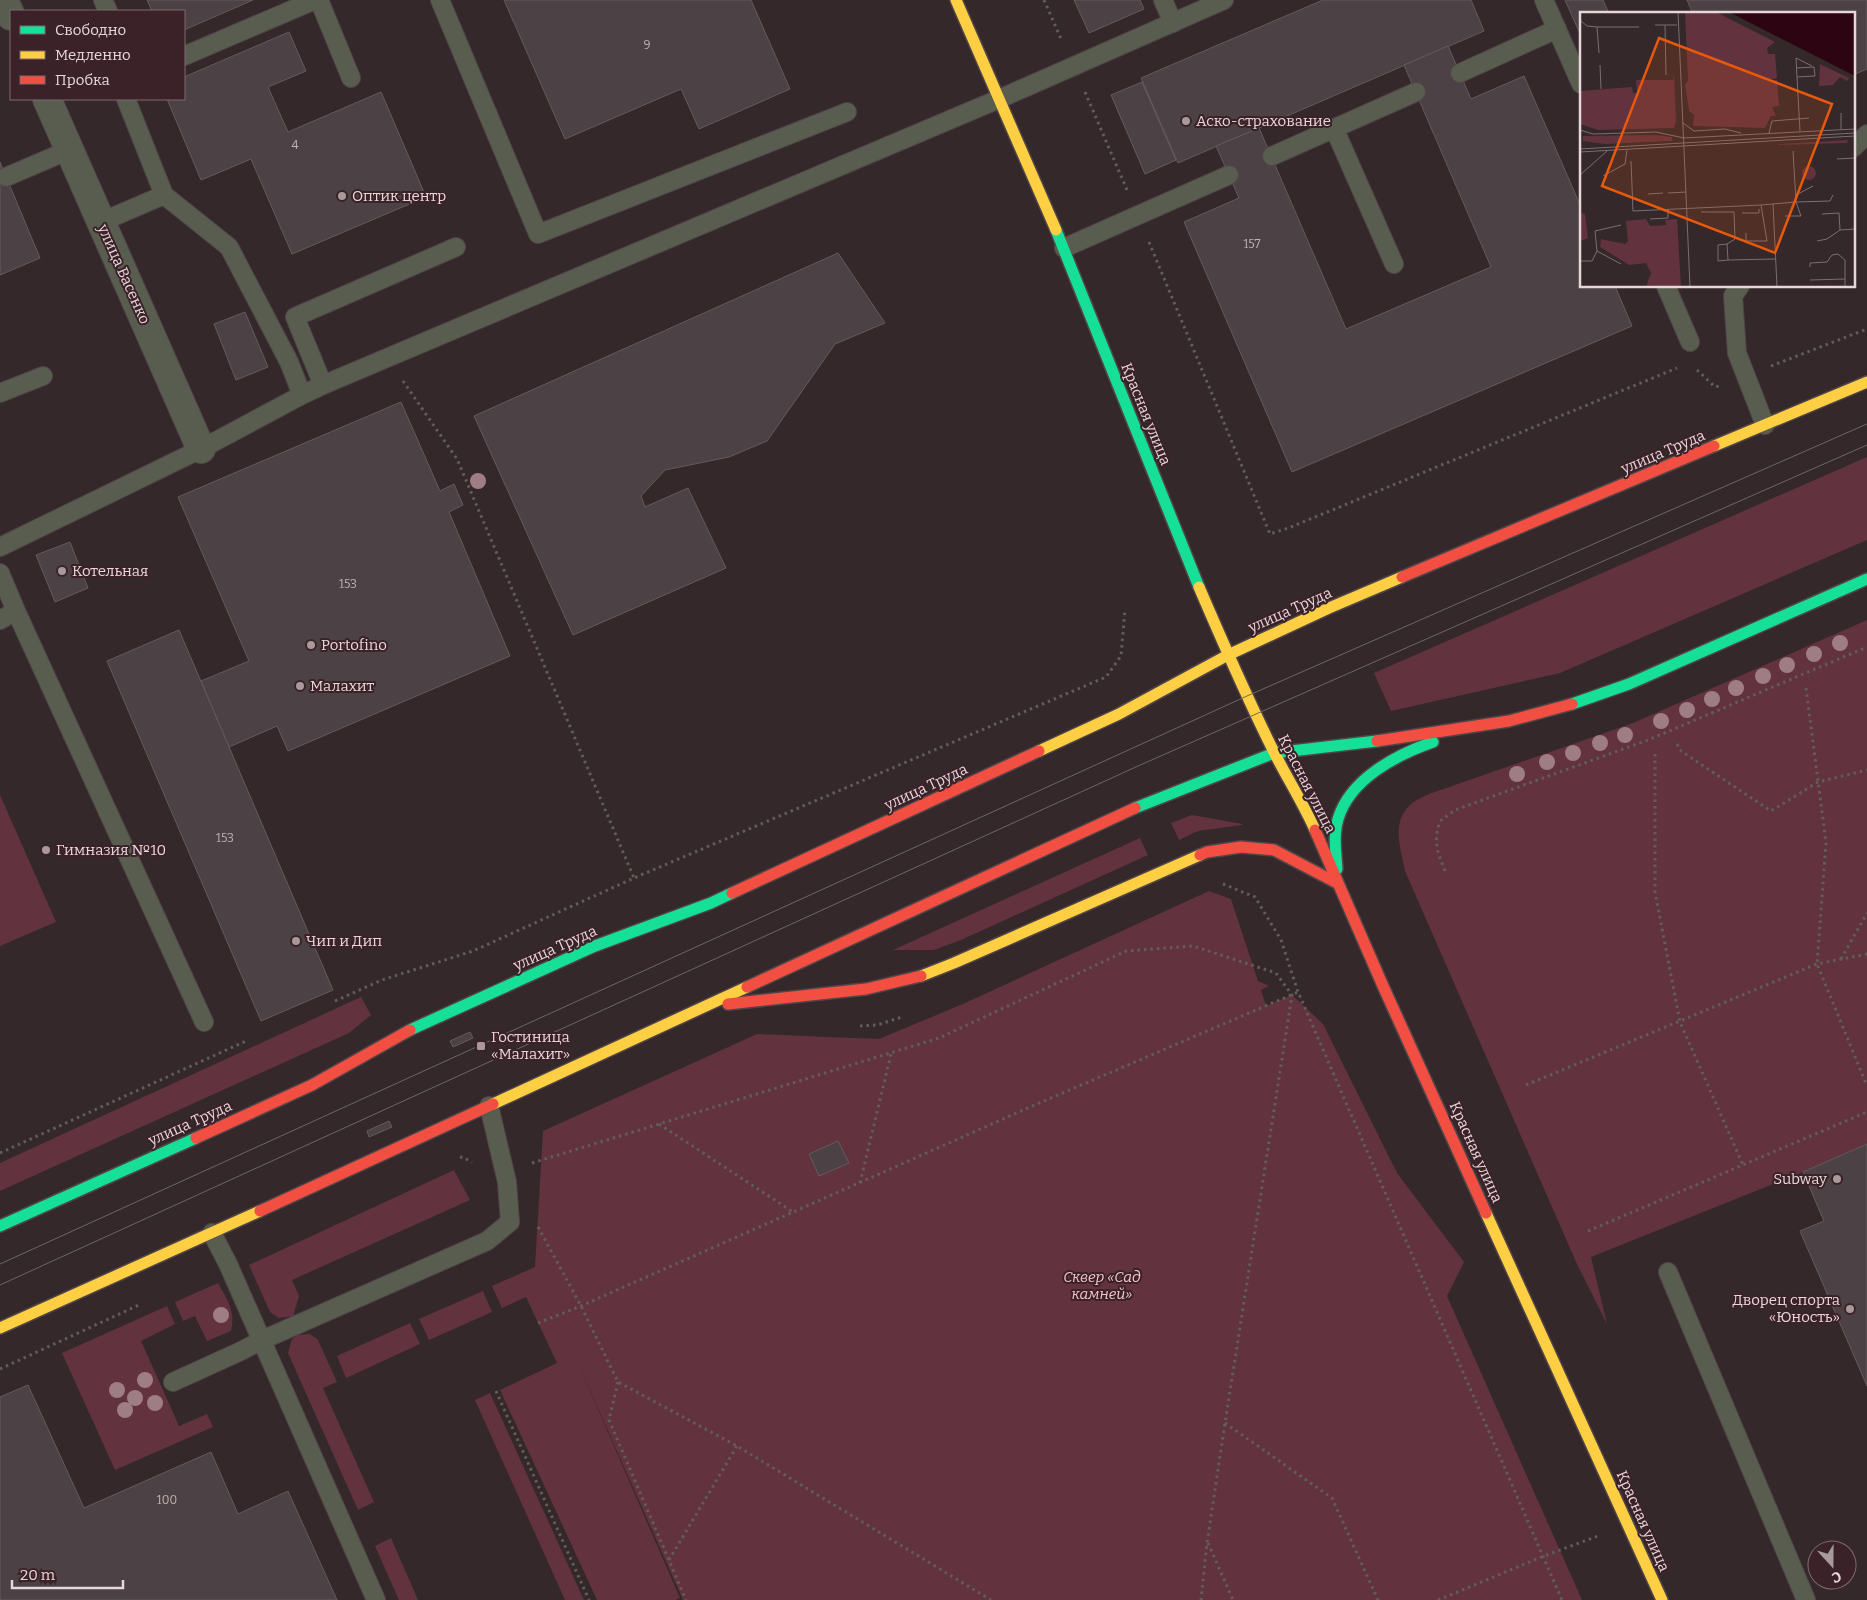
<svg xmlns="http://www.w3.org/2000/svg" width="1867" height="1600" viewBox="0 0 1867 1600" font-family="Bitter,serif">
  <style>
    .green { fill: #62323f }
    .building { fill: #4c4144; stroke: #655a5c }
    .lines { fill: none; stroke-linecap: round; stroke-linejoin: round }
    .lane-casing { stroke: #504548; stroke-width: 20 }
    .street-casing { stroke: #504548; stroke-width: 30 }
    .fast-casing { stroke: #504548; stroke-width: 14 }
    .slow-casing { stroke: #504548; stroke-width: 14 }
    .jam-casing { stroke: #504548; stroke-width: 14 }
    .path { stroke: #605e57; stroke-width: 3; stroke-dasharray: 2.5 4; stroke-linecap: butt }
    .lane { stroke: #595d4f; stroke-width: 18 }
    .street { stroke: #595d4f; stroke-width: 28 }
    .fast { stroke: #16e098; stroke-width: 11 }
    .slow { stroke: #ffcf43; stroke-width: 11 }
    .jam { stroke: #f24e42; stroke-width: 11 }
    .tram { stroke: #6a6861; stroke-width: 1 }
    .tree { fill: #9f7d84 }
    .poi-dot { fill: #a8999d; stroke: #3a2228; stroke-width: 2 }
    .labels { text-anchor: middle; stroke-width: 4; stroke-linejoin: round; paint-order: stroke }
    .number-label { font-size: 12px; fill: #c0b1b4 }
    .poi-label { font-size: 15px; fill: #e7d6da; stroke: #3a2228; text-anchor: start }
    .street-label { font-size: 15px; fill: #e7d6da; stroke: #3a2228 }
    .park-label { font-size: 15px; font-style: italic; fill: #f6c2cd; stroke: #3a2228 }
    .inset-road { fill: none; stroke: #7c6e71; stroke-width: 1 }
    .view { fill: #e8590c; fill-opacity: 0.15; stroke: #e8590c; stroke-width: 2.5 }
    .inset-edge { fill: none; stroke: #e7d6da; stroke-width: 2.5 }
  </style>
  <rect width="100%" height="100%" fill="#34282b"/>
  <g class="green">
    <polygon points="1867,457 1867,540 1560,673 1391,711 1374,673"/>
    <path d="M 1867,620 L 1867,1144 L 1803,1172 L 1591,1257 L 1607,1324 L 1576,1262 L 1405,871 C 1401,849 1391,824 1409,806 C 1413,801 1423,797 1429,794 L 1633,723 Z"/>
    <polygon points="0,795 56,922 0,946"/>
    <polygon points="1192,815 1242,824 1242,825 1198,831 1179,840 1171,823"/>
    <polygon points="1140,838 1148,855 961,940 934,950 893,950"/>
    <polygon points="1209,891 1231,899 1258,981 1269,986 1261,990 1266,1006 1292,995 1323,1024 1397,1173 1464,1262 1447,1296 1582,1600 683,1600 577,1361 680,1598 675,1600 597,1600 500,1390 557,1363 526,1297 502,1308 492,1286 535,1267 543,1131 757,1034 879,1039 965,1003"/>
    <polygon points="361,997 371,1015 349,1033 0,1191 0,1163"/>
    <polygon points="454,1170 470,1200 292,1280 299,1296 293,1316 279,1318 270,1312 249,1265"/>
    <path d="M 218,1283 C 227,1299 236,1312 231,1331 L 207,1341 L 195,1316 L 183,1321 L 175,1302 Z"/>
    <polygon points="483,1291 492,1312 429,1340 419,1319"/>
    <polygon points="167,1306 175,1324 141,1341 179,1426 207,1414 213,1427 115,1470 62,1353"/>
    <polygon points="410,1323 420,1344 346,1378 337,1356"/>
    <polygon points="310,1334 318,1340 337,1382 323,1388 374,1502 358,1510 288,1353 292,1339 298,1335"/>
    <polygon points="490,1393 584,1600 565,1600 475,1400"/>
    <polygon points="391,1538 418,1600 399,1600 375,1546"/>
  </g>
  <g class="building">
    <polygon points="147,0 253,0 184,30 184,11 152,11"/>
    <polygon points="504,0 751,0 790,89 699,129 681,89 565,139"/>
    <polygon points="1074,0 1140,0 1144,9 1089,33"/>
    <polygon points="1323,0 1471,0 1484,31 1178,163 1141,78"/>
    <polygon points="1565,0 1603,0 1609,14 1581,14 1581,36"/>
    <polygon points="1687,0 1867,0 1867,69 1853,75 1853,14 1693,14"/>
    <polygon points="289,32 306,71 268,87 288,132 381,92 426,197 292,254 251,159 201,180 167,99 184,99 184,77"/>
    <polygon points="1448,46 1471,99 1524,76 1581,207 1581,286 1615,286 1632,326 1292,472 1184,222 1239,198 1216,146 1259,128 1346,329 1491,267 1404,65"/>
    <polygon points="1142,82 1176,160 1145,174 1111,95"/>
    <polygon points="0,162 40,258 0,275"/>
    <polygon points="838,253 885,323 835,344 767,441 729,457 665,470 641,496 645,507 688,488 726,568 573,635 474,416"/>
    <polygon points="245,312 268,367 236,380 214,324"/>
    <polygon points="401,402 440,491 454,484 463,505 449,512 510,656 288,751 277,726 229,747 201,681 249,661 178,497"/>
    <polygon points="70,542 88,588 55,602 36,555"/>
    <polygon points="179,630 333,990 261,1021 107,661"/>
    <polygon points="470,1032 473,1038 453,1047 450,1041"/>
    <polygon points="389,1121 392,1127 369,1137 367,1131"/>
    <polygon points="838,1141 849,1163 819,1176 809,1154"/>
    <polygon points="1867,1144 1867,1386 1800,1231 1824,1221 1803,1172"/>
    <polygon points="28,1385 84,1508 211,1452 238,1514 288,1491 337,1600 0,1600 0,1397"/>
  </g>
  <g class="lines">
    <g class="lane-casing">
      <g id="lane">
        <polyline points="103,0 108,11"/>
        <polyline points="319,0 351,78"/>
        <polyline points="440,0 538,234 847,112"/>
        <polyline points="1163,0 1173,23"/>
        <polyline points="1544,0 1581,84"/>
        <polyline points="184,56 315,0"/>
        <polyline points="1460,73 1557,29"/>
        <polyline points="126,99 164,195 229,247 289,362 302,395"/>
        <polyline points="1334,128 1394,264"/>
        <polyline points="1853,148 1867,134"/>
        <polyline points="1272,156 1416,92"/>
        <polyline points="6,177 69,150"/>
        <polyline points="101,222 164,195"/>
        <polyline points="1064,248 1229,175"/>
        <polyline points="1666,286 1690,342"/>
        <polyline points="1740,286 1733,296 1737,353 1765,425"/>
        <polyline points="323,385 295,317 456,247"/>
        <polyline points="0,393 43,376"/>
        <polyline points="0,547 201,449 302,395 323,385 999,99 1224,0"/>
        <polyline points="0,573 16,611 204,1022"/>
        <polyline points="0,620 16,611"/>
        <polyline points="212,1233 228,1264 376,1600"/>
        <polyline points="1668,1272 1806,1600"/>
        <polyline points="173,1382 241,1351 260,1341 487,1241 510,1222 507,1182 489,1106"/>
      </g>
    </g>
    <g class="street-casing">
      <g id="street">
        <polyline points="4,0 11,16"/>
        <polyline points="47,99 201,449"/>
      </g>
    </g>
    <g class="fast-casing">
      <g id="fast">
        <polyline points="1056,230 1199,587"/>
        <polyline points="1572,704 1629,684 1867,579"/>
        <polyline points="1135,808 1274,753 1377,741"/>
        <path d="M 1337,869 C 1336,853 1333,835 1338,819 C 1350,779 1396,755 1433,742"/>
        <polyline points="410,1030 595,946 711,903 732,893"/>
        <polyline points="0,1226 196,1138"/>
      </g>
    </g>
    <g class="slow-casing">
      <g id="slow">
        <polyline points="956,0 1056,230"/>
        <polyline points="1714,446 1867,382"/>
        <path d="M 1199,587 C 1223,643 1247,698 1274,752 C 1287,778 1303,803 1315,830"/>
        <polyline points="1039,751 1119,714 1228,655 1329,608 1402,577"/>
        <polyline points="921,976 954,963 1200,855"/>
        <polyline points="493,1104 747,987"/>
        <polyline points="1486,1213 1662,1600"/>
        <polyline points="0,1328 260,1211"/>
      </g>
    </g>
    <g class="jam-casing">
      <g id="jam">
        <polyline points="1402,577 1714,446"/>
        <polyline points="1377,741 1509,721 1572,704"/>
        <polyline points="1315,830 1383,986 1486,1213"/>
        <polyline points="1200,855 1207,852 1241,847 1274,850 1337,883"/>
        <polyline points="732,893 1039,751"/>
        <polyline points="747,987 1135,808"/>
        <polyline points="728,1004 866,989 921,976"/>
        <polyline points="196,1138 312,1085 410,1030"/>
        <polyline points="260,1211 493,1104"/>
      </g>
    </g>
    <g class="path">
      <polyline points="1044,0 1062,41"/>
      <polyline points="1085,92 1127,190"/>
      <polyline points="1149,242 1270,534 1291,527 1677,368"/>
      <polyline points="1771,366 1867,329"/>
      <polyline points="1697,370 1715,387 1719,386"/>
      <polyline points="403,381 457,459 634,878"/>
      <polyline points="1806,688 1826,843 1817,964 1867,1086"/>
      <polyline points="1677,744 1681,751 1771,811 1818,782 1867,770"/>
      <polyline points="1655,754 1655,892 1680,1022 1743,1165"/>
      <path d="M 1445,871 C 1437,850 1433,843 1440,821 L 1455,810 L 1648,740 L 1867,647"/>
      <polyline points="1223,884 1255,897 1281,940 1298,992 1562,1600"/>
      <polyline points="1841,959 1867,913"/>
      <polyline points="335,1001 382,980 473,951 634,878 1106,677 1121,656 1125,610"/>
      <polyline points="860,1026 877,1025 902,1017"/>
      <polyline points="1526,1085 1817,964 1867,954"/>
      <polyline points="659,1124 793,1212"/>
      <polyline points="0,1153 246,1041"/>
      <polyline points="460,1158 462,1157 472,1162"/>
      <polyline points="532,1163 939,1038 1126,951 1193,946 1276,973 1292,995 1225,1423 1207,1543 1201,1600"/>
      <polyline points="860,1183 891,1054"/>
      <polyline points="538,1227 581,1306 618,1382 737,1446 991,1600"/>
      <polyline points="1588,1231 1867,1112"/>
      <polyline points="538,1323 581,1306 1037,1104 1298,992"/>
      <polyline points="0,1369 141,1304"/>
      <polyline points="618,1382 609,1420 686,1600"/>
      <polyline points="496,1391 589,1600"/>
      <polyline points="1225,1423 1332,1498 1378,1600"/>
      <polyline points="1208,1543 1233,1600"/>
      <polyline points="669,1560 737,1446"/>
      <polyline points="1438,1600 1544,1556 1598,1536"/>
    </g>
    <use href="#lane" class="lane"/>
    <use href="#street" class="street"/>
    <use href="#fast" class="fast"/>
    <use href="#slow" class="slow"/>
    <use href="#jam" class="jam"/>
    <g class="tram">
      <polyline points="0,1264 1247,696 1867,424"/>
      <polyline points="0,1285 1138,766 1867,445"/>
    </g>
  </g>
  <g class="tree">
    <circle cx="478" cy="481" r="8"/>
    <circle cx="1840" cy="643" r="8"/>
    <circle cx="1814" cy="654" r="8"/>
    <circle cx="1787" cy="665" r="8"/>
    <circle cx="1763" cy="676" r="8"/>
    <circle cx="1736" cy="688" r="8"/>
    <circle cx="1712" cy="699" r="8"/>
    <circle cx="1687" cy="710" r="8"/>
    <circle cx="1661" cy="721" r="8"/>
    <circle cx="1625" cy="735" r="8"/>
    <circle cx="1600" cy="743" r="8"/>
    <circle cx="1573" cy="753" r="8"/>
    <circle cx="1547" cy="762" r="8"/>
    <circle cx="1517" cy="774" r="8"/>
    <circle cx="221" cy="1315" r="8"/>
    <circle cx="145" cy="1380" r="8"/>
    <circle cx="117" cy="1390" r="8"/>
    <circle cx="135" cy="1398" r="8"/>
    <circle cx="155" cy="1403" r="8"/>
    <circle cx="125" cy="1410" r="8"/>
  </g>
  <g class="poi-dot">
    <circle cx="1186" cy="121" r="5"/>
    <circle cx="342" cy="196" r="5"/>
    <circle cx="62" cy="571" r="5"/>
    <circle cx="311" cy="645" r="5"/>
    <circle cx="300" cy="686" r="5"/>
    <circle cx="46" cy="850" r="5"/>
    <circle cx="296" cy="941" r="5"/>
    <rect x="476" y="1041" width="10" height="10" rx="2.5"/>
    <circle cx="1837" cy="1179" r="5"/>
    <circle cx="1850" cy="1309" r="5"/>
  </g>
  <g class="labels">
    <g class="number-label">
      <text x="647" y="49">9</text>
      <text x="295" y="149">4</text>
      <text x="1252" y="248">157</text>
      <text x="348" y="588">153</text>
      <text x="225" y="842">153</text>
      <text x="167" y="1504">100</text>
    </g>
    <g class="poi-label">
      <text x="1196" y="126">Аско-страхование</text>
      <text x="352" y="201">Оптик центр</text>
      <text x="72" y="576">Котельная</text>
      <text x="321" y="650">Portofino</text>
      <text x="310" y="691">Малахит</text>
      <text x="56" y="855">Гимназия №10</text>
      <text x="306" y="946">Чип и Дип</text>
      <text x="491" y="1042">Гостиница<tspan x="491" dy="17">«Малахит»</tspan></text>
      <text x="1827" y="1184" text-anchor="end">Subway</text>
      <text x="1840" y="1305" text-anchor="end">Дворец спорта<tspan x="1840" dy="17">«Юность»</tspan></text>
    </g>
    <g class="street-label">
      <text transform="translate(124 274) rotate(66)" y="5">улица Васенко</text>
      <text transform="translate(1146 414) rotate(68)" y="5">Красная улица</text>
      <text transform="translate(1663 452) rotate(-23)" y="5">улица Труда</text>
      <text transform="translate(1290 610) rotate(-24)" y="5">улица Труда</text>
      <text transform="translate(1307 784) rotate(63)" y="5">Красная улица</text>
      <text transform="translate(926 787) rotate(-25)" y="5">улица Труда</text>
      <text transform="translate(555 948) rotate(-24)" y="5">улица Труда</text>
      <text transform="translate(190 1123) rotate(-24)" y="5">улица Труда</text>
      <text transform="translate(1476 1152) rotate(66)" y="5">Красная улица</text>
      <text transform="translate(1643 1521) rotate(66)" y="5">Красная улица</text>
    </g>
    <g class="park-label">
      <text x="1102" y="1282">Сквер «Сад<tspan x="1102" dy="17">камней»</tspan></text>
    </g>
  </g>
  <g transform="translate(1580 12)">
    <rect width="275" height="275" fill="#34282b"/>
    <path d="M 105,0 L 136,0 L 195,30 L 187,36 L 188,42 L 195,42 L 197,66 L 189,68 L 197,68 L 199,94 L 192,95 L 196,104 L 191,104 L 185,116 L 113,114 L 114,103 L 109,99 L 105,72 L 108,69 ZM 240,52 L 269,66 L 267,69 L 260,65 L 253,73 L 239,74 ZM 94,61 L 96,110 L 94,116 L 18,118 L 0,112 L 0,79 L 52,75 L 53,81 L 57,81 L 56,68 L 93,68 ZM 75,123 L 92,125 L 92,129 L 25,132 L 3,129 L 3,124 ZM 268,128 L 267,131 L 197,133 L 200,132 ZM222 161a7 7 0 1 1 14 0a7 7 0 1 1-14 0ZM 0,201 L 5,202 L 8,226 L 0,229 ZM 66,207 L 70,214 L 86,213 L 85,208 L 97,207 L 101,275 L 66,275 L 71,261 L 66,251 L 49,253 L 20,235 L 21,227 L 45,232 L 48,229 L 46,209 Z" fill="#62323f"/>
    <path d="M 149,0 L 275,0 L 275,64 Z" fill="#2d0512"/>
    <path class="inset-road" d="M 98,0 L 110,275M 0,8 L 7,14 L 17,15 L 19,41M 75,13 L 97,13M 85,13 L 86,63M 17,15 L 59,15M 20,53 L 21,77M 216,56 L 234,55 L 235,64 L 217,65 L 220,119M 217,65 L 216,46 L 232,54M 261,101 L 261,117M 103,111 L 114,119 L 145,117 L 161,121M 0,118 L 13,122 L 76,120 L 104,126 L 275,117M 189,121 L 192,109 L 229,106M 0,137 L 275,121M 0,140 L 275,124M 257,147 L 275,146M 51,149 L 53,199 L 181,193 L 216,190 L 213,139M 0,163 L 27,139M 23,164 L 45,152 L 47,138M 88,181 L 106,180M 68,182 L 83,181M 216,183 L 233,174M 216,190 L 250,189 L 253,183M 193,192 L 197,275M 121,200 L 154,200 L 155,227 L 147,232 L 148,248 L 195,247M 162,201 L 179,201 L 179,197M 242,202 L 259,201 L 260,218M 205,204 L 221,204 L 216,190M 70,207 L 88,206 L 88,197M 166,221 L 166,229 L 187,229 L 181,193M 237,229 L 247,227 L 260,218 L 275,217M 147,232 L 138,233 L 138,249 L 148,248M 17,239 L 15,219 L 41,213M 0,249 L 12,249 L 17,239 L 41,252M 230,255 L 230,251 L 247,250 L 252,243 L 258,242 L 265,248 L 265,275M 230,268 L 265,267"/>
    <path class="view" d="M 79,26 L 252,92 L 195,241 L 22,174 Z"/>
    <rect width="275" height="275" class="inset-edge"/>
  </g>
  <rect x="10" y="10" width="175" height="90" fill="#3a2228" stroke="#7f6a6f"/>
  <rect x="20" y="26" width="25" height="8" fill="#16e098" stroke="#7f6a6f"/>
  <text x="55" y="35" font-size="15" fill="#e7d6da">Свободно</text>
  <rect x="20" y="51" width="25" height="8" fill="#ffcf43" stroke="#7f6a6f"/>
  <text x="55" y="60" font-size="15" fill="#e7d6da">Медленно</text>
  <rect x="20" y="76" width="25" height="8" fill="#f24e42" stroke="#7f6a6f"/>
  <text x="55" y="85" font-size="15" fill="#e7d6da">Пробка</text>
  <g transform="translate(1832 1565) rotate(159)"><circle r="24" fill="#3a2228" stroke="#7f6a6f"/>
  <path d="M0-4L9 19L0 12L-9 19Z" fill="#a8999d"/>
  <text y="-8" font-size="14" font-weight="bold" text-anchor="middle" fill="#e7d6da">С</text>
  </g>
  <path d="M12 1580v8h111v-8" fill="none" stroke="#e7d6da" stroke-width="2.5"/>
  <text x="20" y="1580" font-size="15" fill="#e7d6da" stroke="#3a2228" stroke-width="4" paint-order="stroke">20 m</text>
</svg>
